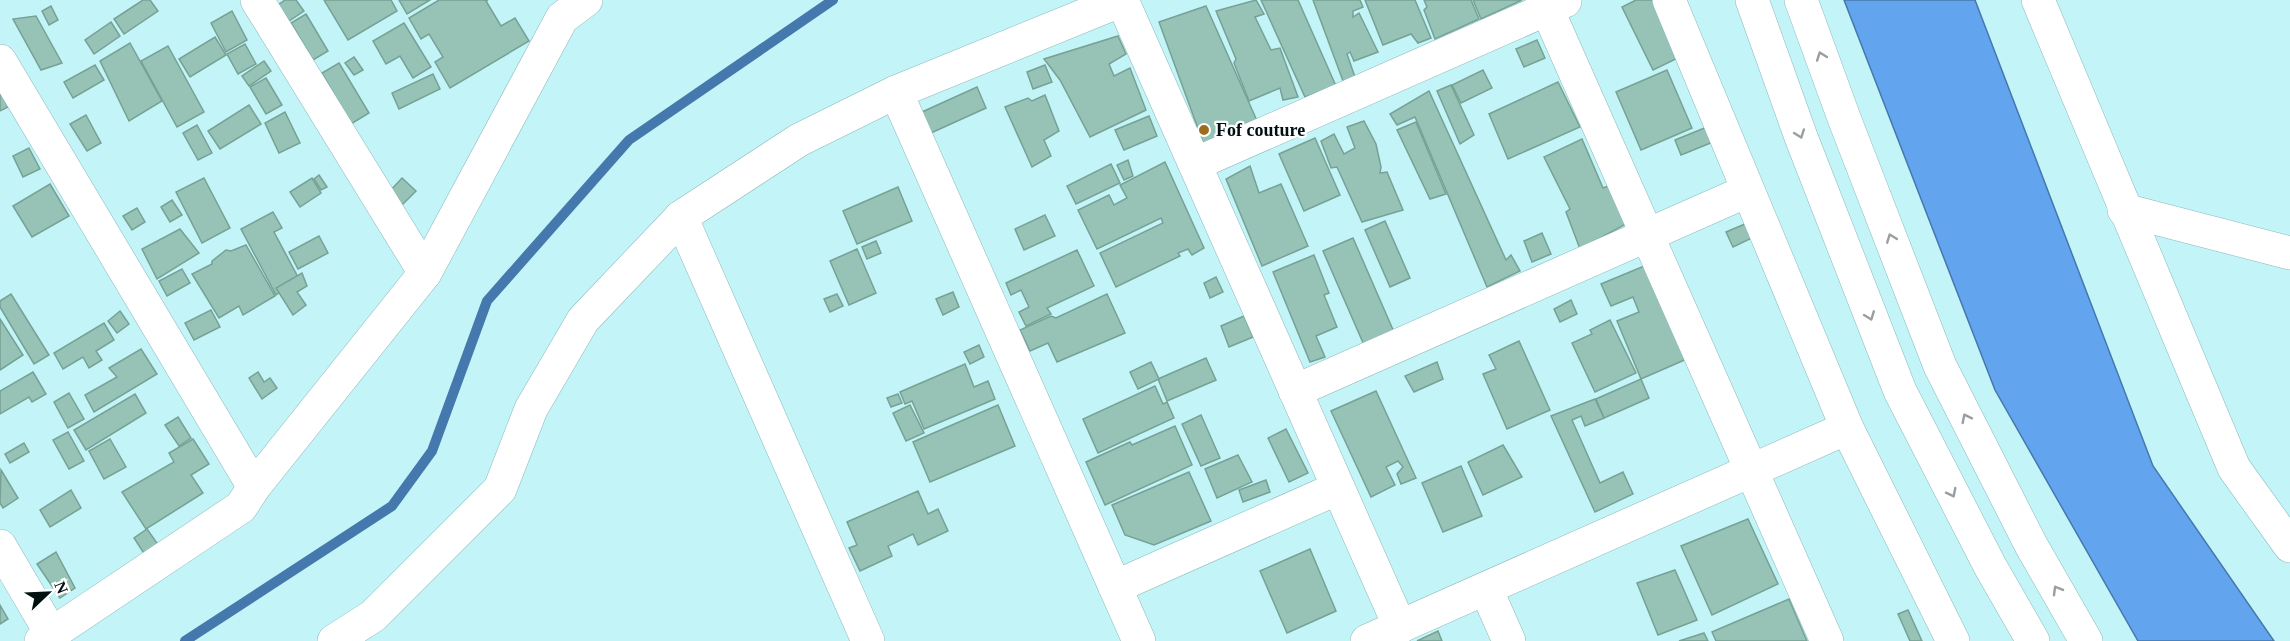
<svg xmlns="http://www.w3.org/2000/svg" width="2290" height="641" viewBox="0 0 2290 641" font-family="'Times New Roman',serif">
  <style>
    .water { fill: #62a4ee; stroke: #4578ac; stroke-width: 1.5 }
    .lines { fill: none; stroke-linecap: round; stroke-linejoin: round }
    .stream { stroke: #4578ac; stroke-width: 10 }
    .building { fill: #97c3b7; stroke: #76a195; stroke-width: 1.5 }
    .minor-casing { stroke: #8ab9bc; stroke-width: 34 }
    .tertiary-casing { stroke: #8ab9bc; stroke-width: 34 }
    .secondary-casing { stroke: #8ab9bc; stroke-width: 34 }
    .minor { stroke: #fff; stroke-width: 33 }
    .tertiary { stroke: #fff; stroke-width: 33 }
    .secondary { stroke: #fff; stroke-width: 33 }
    .oneway { stroke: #999fa0 }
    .poi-dot { fill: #9e6c21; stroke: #fff; stroke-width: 2 }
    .labels { text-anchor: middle; stroke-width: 4.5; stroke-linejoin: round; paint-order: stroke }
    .poi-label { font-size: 18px; font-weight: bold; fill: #011011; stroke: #fff; text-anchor: start }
  </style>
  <rect width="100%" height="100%" fill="#c3f4f7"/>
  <polygon class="water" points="1844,0 1975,0 2153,466 2274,641 2138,641 1995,390"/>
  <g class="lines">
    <polyline class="stream" points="185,641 392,506 432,451 487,301 629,140 833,0"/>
  </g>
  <g class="building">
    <polygon points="143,0 150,0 158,11 124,34 114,19"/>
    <polygon points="285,0 296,0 304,11 289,21 278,5"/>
    <polygon points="324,0 391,0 397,11 348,40"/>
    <polygon points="399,0 430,0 407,14"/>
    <polygon points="439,0 488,0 486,1 501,26 515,18 529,41 450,88 435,62 443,57 429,34 421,39 409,18"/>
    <polygon points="1256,0 1264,14 1255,17 1271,50 1280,48 1298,97 1283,100 1280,88 1249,101 1234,63 1236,59 1216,11"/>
    <polygon points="1261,0 1298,0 1336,86 1305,97"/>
    <polygon points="1313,0 1360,0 1363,7 1353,11 1353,17 1359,13 1378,52 1354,61 1350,52 1347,54 1357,83 1346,89"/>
    <polygon points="1365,0 1415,0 1431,38 1418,43 1411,34 1383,45"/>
    <polygon points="1424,0 1471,0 1479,19 1435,39 1424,10 1427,7"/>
    <polygon points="1473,0 1522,0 1481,19"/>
    <polygon points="1636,0 1652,0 1680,57 1653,70 1622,7"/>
    <polygon points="51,6 58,20 49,25 42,11"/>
    <polygon points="1206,6 1258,123 1204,145 1159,22"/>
    <polygon points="232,11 247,40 226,52 211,23"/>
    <polygon points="306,14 328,51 313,60 291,23"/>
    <polygon points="36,16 62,63 41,70 13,19"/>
    <polygon points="111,22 120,36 94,54 85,40"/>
    <polygon points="404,23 431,67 413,78 400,56 386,64 373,41"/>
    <polygon points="1118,36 1126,54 1109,64 1114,76 1130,68 1146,110 1090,137 1060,80 1044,59"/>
    <polygon points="215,37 226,55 190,77 179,59"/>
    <polygon points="1537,40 1545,58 1524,67 1516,49"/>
    <polygon points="130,43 162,101 129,121 100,61"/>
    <polygon points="245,44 256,64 238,74 227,54"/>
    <polygon points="168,46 204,112 177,127 141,61"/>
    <polygon points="354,57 363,70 354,75 345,63"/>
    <polygon points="264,61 271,71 249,86 242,76"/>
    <polygon points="339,63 369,113 351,124 322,73"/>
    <polygon points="95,65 104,80 73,98 64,82"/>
    <polygon points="1045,65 1052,82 1033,89 1027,72"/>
    <polygon points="1483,70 1492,88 1461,103 1452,85"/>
    <polygon points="1667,70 1692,128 1641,150 1616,92"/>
    <polygon points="433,74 440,89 399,109 392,93"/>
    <polygon points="266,78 282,105 266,114 250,87"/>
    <polygon points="1558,82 1580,127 1508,159 1489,114"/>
    <polygon points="1451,85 1474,135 1460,144 1437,91"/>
    <polygon points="977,87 986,108 931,133 922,112"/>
    <polygon points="1429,91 1506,260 1511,255 1520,271 1487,287 1415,117 1397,125 1390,114"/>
    <polygon points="0,92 8,107 0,111"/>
    <polygon points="1045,95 1059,131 1044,140 1051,156 1032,167 1005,107 1028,98 1032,101"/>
    <polygon points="249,105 261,124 220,149 208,131"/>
    <polygon points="285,112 300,143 279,153 265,123"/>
    <polygon points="86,115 101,143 87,151 70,124"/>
    <polygon points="1149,116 1157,136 1124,150 1115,130"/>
    <polygon points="1364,121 1376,144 1381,167 1380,173 1387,172 1403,210 1362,222 1337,167 1331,168 1321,141 1334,134 1344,154 1355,148 1347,127"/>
    <polygon points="1416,122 1446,194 1430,199 1397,130"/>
    <polygon points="197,125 212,153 198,160 183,133"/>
    <polygon points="1707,127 1713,142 1681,155 1675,140"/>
    <polygon points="1315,138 1340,195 1304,211 1279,154"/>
    <polygon points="1582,139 1603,188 1608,186 1626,224 1580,249 1566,212 1570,209 1544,157"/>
    <polygon points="29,148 40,169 23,177 13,156"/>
    <polygon points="1128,160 1133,176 1124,180 1117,165"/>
    <polygon points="1165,162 1204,248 1192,255 1188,249 1178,253 1180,256 1116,287 1100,253 1163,223 1161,218 1097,249 1078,210 1109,195 1114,205 1127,198 1120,185"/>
    <polygon points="1111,164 1120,183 1076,204 1067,186"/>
    <polygon points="1250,166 1259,193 1281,184 1308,246 1262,266 1226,179"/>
    <polygon points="319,175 327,187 321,190 314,179"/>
    <polygon points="204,178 230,228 202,243 176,192"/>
    <polygon points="312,178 321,193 300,207 290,192"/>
    <polygon points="402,178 416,191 402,205 389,192"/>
    <polygon points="50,184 69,216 32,237 13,206"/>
    <polygon points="898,187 912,221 857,244 843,211"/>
    <polygon points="172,200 182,215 170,222 161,207"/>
    <polygon points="137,208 145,222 132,230 123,216"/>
    <polygon points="273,212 282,228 274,232 299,279 276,295 241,229"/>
    <polygon points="1045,215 1055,236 1024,250 1015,229"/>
    <polygon points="1385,221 1410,278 1390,287 1365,230"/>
    <polygon points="1745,224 1752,238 1733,247 1726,232"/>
    <polygon points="180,229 199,253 157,279 142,249"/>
    <polygon points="1542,233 1551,254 1532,262 1524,241"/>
    <polygon points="319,236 328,253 298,269 289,252"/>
    <polygon points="1353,238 1394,332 1364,345 1323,251"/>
    <polygon points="876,241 881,253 867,259 862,247"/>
    <polygon points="246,245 275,296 243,315 239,306 219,318 192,274 212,264 212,261 226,250 231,251"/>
    <polygon points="857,249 876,293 849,305 830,261"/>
    <polygon points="1077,250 1094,286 1047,308 1051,314 1026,326 1019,312 1029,307 1021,290 1011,295 1006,283"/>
    <polygon points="1314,255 1329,293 1324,295 1337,327 1316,336 1325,357 1310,362 1273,272"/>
    <polygon points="1649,264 1689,358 1641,379 1617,321 1639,312 1633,297 1611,306 1601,284"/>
    <polygon points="182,269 190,283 167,296 159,281"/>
    <polygon points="302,273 307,286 297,292 306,305 293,315 276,288"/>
    <polygon points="1216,277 1223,292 1210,298 1204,283"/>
    <polygon points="953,292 959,307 943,315 936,299"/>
    <polygon points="11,294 49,355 34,364 0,307 0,301"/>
    <polygon points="837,294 843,306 830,312 824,299"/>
    <polygon points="1107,294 1125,333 1057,362 1048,343 1030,351 1020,330 1051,316 1056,318"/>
    <polygon points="1571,300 1577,314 1560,322 1554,309"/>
    <polygon points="211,310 220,327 194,340 185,323"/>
    <polygon points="120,311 129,324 117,333 108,321"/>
    <polygon points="1244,316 1253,337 1229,347 1221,326"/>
    <polygon points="0,319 23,355 0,370"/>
    <polygon points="1610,320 1636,373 1595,392 1572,343 1592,334 1590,330"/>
    <polygon points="104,323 114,340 96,351 102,360 89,368 83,357 63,369 54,353"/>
    <polygon points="1519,341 1550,410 1507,429 1483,374 1496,369 1489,355"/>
    <polygon points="979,345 984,357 970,364 964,352"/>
    <polygon points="141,349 157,374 94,412 85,395 117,377 109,368"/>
    <polygon points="1206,358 1216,380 1167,401 1158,379"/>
    <polygon points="1151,362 1159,379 1138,389 1130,372"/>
    <polygon points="1437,362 1443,379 1414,392 1405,376"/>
    <polygon points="965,364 974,387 988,381 995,399 924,429 912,401 905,404 900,392"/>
    <polygon points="33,372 46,394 32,402 29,397 0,414 0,391"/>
    <polygon points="258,372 264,382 270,378 277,388 262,399 249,378"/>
    <polygon points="1641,379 1649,398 1604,418 1596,399"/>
    <polygon points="1155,386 1163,404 1167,402 1174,418 1098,453 1083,419"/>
    <polygon points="1376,391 1416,478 1401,484 1397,474 1403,467 1398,461 1386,467 1395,485 1371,497 1331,411"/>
    <polygon points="69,393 84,419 68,428 54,402"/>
    <polygon points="135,394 146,413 86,450 74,430"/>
    <polygon points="898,394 902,403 891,407 887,398"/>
    <polygon points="1595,399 1604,418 1585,426 1581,416 1572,420 1600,483 1623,472 1633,494 1595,512 1551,416"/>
    <polygon points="910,405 924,433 906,441 893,413"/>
    <polygon points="998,405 1015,446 930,482 913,442"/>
    <polygon points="1201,415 1220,458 1201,466 1182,424"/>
    <polygon points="178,417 191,438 179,446 165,425"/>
    <polygon points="1175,426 1192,465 1105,505 1086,462 1130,442 1132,445"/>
    <polygon points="1286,429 1308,473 1289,482 1268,438"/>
    <polygon points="68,432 84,461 69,469 53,440"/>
    <polygon points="110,439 126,467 104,479 89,451"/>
    <polygon points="193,439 209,464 191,475 203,493 146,529 122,492 174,462 169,453"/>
    <polygon points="24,443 29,452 10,463 5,454"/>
    <polygon points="1503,445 1522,477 1483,495 1468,462"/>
    <polygon points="1238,455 1252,482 1217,498 1205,469"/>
    <polygon points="1461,466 1482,516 1443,532 1422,483"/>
    <polygon points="1,470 18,498 3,508 0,503"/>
    <polygon points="1189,472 1211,521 1154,545 1125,535 1112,505"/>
    <polygon points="1266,480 1270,492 1243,502 1239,490"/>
    <polygon points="71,490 81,508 50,527 40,510"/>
    <polygon points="918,491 928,514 938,509 948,531 918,545 913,534 888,546 892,556 860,571 849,548 857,545 847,522"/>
    <polygon points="1748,519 1778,584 1712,615 1681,546"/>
    <polygon points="147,529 159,546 145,555 134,538"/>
    <polygon points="1310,549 1336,611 1287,633 1260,571"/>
    <polygon points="56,552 75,588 60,598 37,564"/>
    <polygon points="1675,570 1697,620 1658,635 1637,583"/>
    <polygon points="1789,599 1807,641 1716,641 1712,632"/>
    <polygon points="0,605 8,619 0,624"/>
    <polygon points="1908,610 1922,641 1910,641 1898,614"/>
    <polygon points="1438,631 1442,641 1417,641"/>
    <polygon points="1704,633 1708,641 1679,641"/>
  </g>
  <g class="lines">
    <g class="minor-casing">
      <g id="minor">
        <polyline points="257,0 425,273"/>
        <polyline points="1122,0 1400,627"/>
        <polyline points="1669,0 1847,428 1953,641"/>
        <polyline points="1547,9 1827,641"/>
        <polyline points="0,61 254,487"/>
        <polyline points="896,92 1139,641"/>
        <polyline points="1195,164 1565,1"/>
        <polyline points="2124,210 2290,253"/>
        <polyline points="681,217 868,641"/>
        <polyline points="1295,391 1747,191"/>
        <polyline points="0,546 51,633"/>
        <polyline points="1115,587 1338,488"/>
        <polyline points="1486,589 1509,641"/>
        <polyline points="41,641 241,507 254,487 425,273 562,18 586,0"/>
        <polyline points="334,641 373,616 500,489 531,409 583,320 681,217 799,140 896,92 1122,0"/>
        <polyline points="1367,641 1847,428"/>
      </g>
    </g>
    <g class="tertiary-casing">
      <polyline id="tertiary" points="2038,0 2234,468 2290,546"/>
    </g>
    <g class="secondary-casing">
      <g id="secondary">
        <polyline points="1752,0 1801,137 1900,391 1990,566 2033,641"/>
        <polyline points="1801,0 1844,118 1940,366 2031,545 2086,641"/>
      </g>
    </g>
    <use href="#minor" class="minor"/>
    <use href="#tertiary" class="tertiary"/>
    <use href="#secondary" class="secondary"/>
  </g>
  <defs><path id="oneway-chevron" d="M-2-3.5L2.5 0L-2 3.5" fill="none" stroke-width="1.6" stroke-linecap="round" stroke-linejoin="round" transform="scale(1.5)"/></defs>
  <g class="oneway">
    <use href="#oneway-chevron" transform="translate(1821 56) rotate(-110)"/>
    <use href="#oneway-chevron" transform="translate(1800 134) rotate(70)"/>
    <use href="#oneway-chevron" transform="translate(1891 238) rotate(-111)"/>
    <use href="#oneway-chevron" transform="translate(1870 316) rotate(69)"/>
    <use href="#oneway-chevron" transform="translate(1966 418) rotate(-117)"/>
    <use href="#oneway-chevron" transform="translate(1952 493) rotate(63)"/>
    <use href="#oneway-chevron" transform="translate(2057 590) rotate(-120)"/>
  </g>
  <circle class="poi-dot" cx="1204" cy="130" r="6"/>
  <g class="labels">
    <g class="poi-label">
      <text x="1216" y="136">Fof couture</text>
    </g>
  </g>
  <g transform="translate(48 593) rotate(67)" stroke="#ffffff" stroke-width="4.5" paint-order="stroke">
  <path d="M0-4.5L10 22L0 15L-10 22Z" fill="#011011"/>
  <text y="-9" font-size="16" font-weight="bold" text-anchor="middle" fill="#011011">N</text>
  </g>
</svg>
